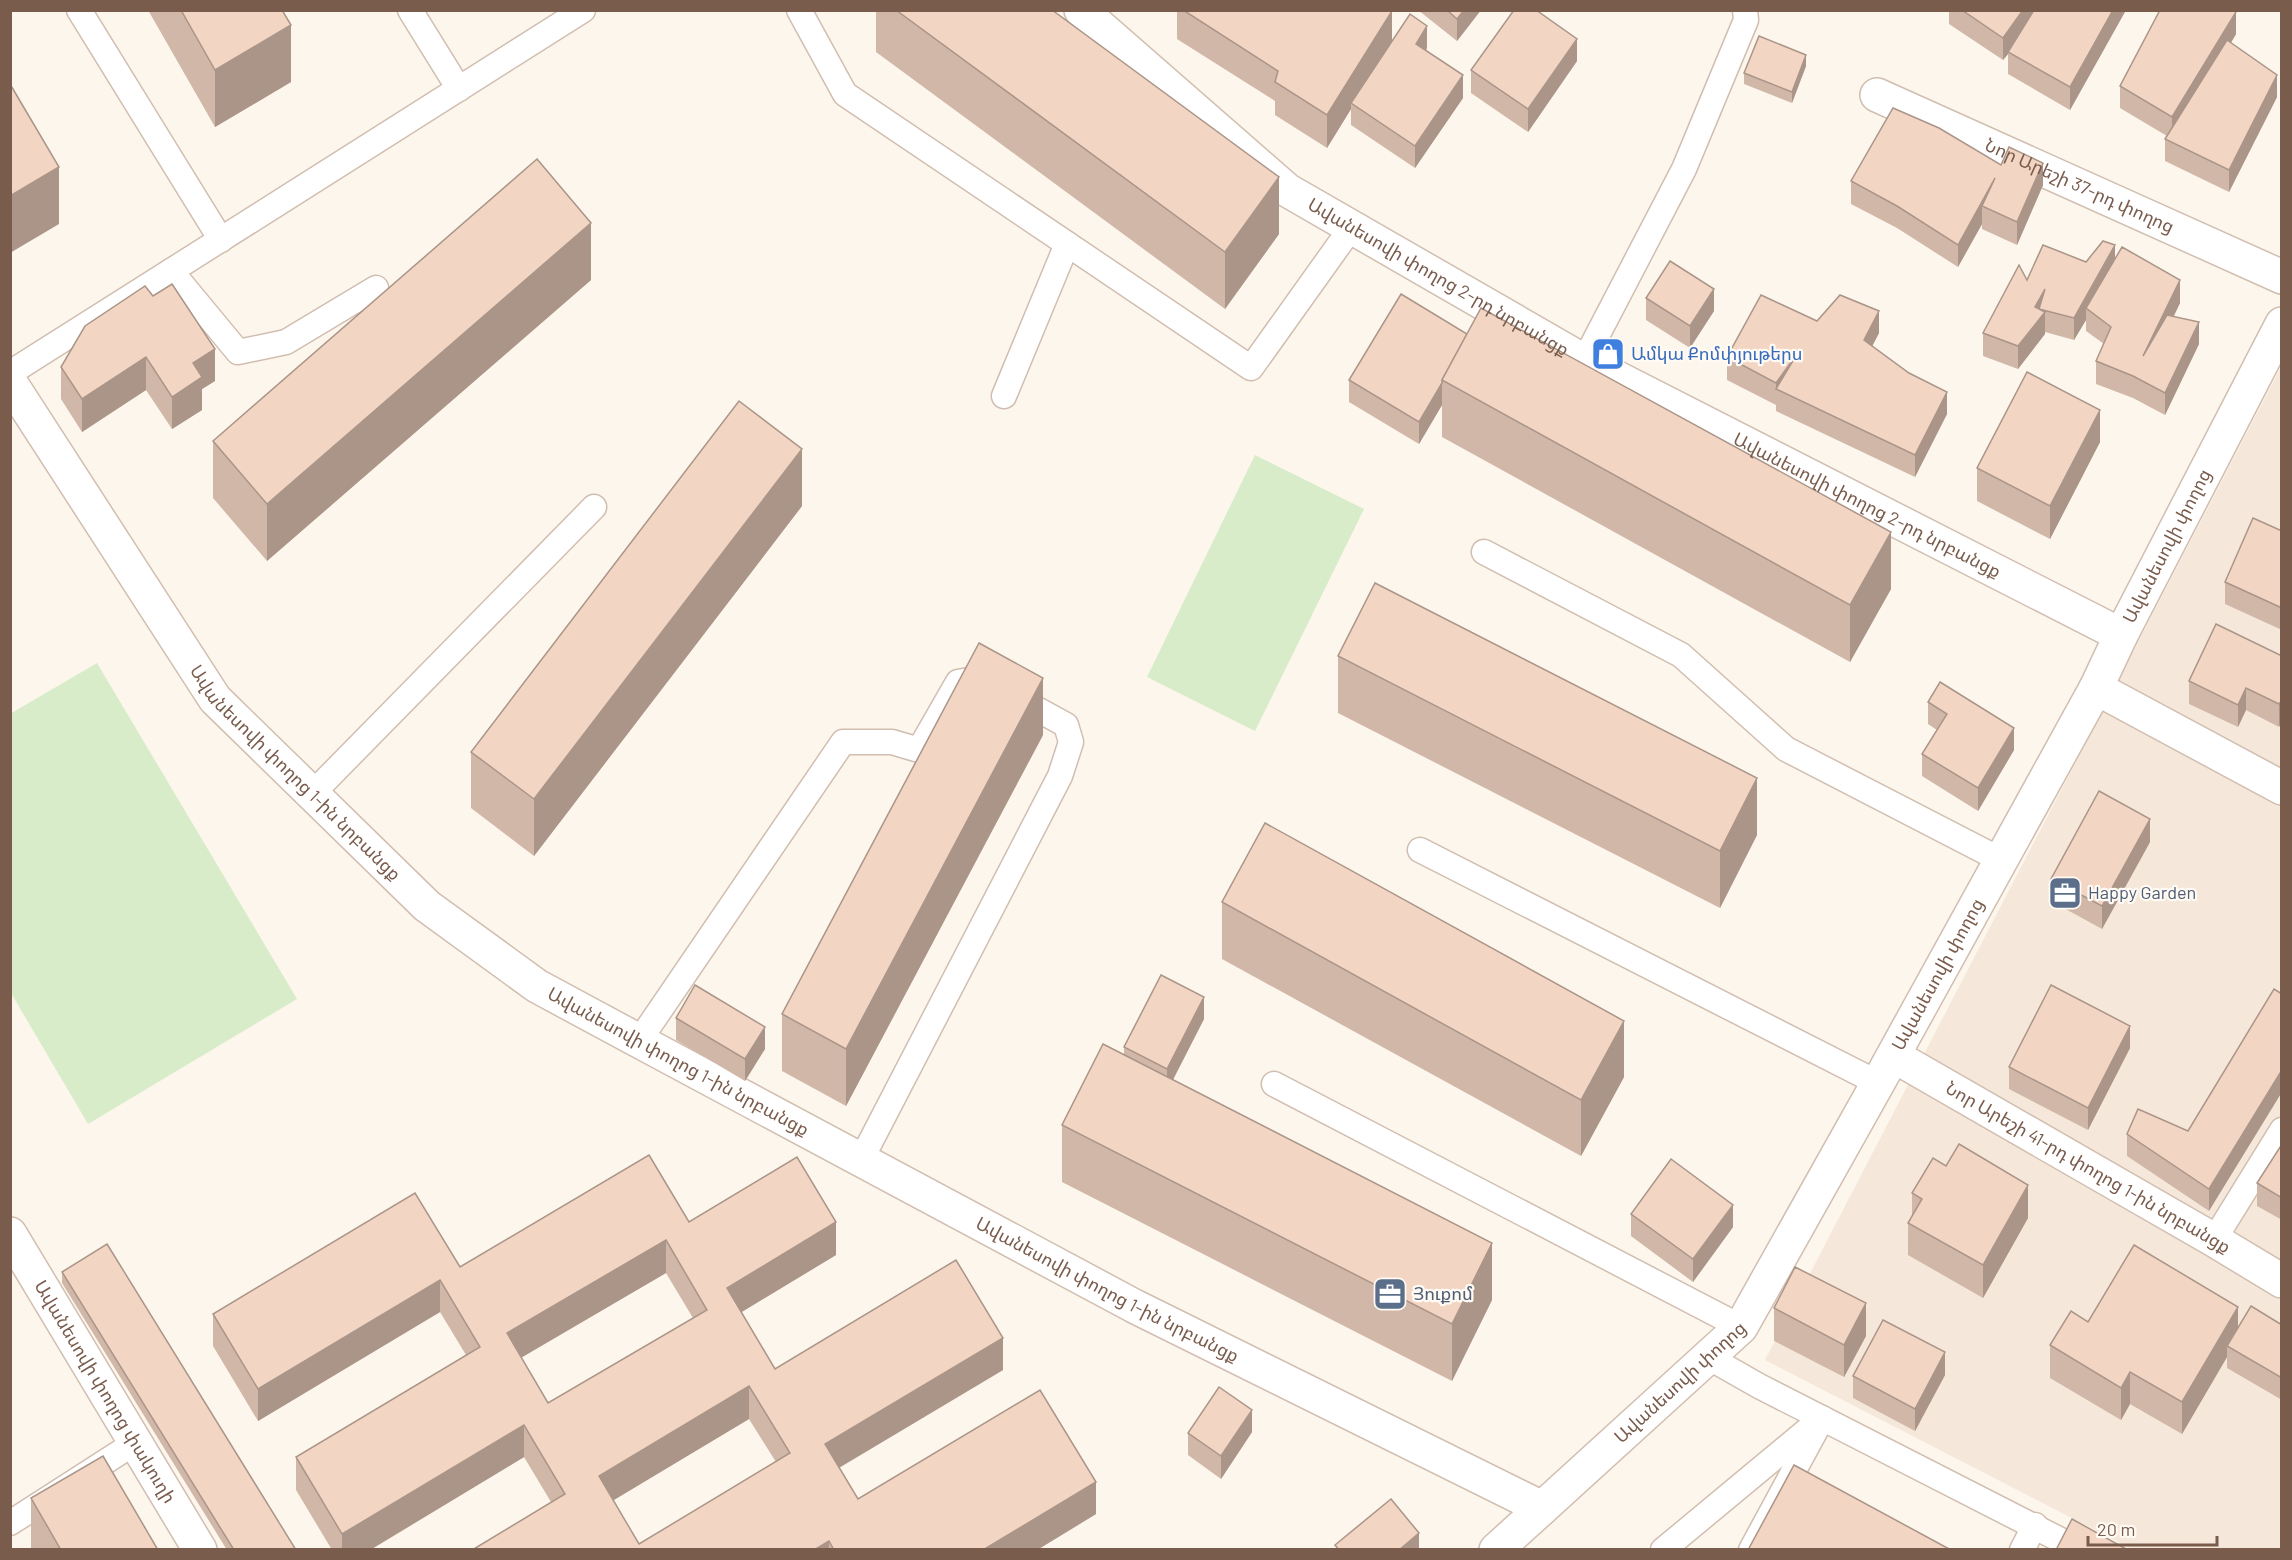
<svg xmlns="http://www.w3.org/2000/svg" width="2292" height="1560" viewBox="0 0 2292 1560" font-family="Barlow,'Noto Sans Armenian',sans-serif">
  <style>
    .residential { fill: #f5e8da }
    .green { fill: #d8ecc9 }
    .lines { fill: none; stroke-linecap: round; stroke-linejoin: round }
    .service-casing { stroke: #d1beb0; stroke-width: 27 }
    .minor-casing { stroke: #d1beb0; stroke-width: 36 }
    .service { stroke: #fff; stroke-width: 24 }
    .minor { stroke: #fff; stroke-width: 33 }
    .wall { fill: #d1b7a8; fill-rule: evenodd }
    .shaded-wall { fill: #aa9588 }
    .building { fill: #f3d5c3; stroke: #aa9588; stroke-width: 1.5; fill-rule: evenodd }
    .labels { text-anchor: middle; stroke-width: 4.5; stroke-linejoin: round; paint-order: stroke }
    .street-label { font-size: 18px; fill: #7a5c4d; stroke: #fffaf3 }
    .shop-label { font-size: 18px; fill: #366cbe; stroke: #fffaf3; text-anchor: start }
    .service-label { font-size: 18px; fill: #4e5e75; stroke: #fffaf3; text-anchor: start }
  </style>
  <rect width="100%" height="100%" fill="#fdf6ec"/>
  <polygon class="residential" points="2281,367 2281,1549 2132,1549 1765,1360"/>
  <g class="green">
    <polygon points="1255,455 1364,509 1255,731 1147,677"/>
    <polygon points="97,663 297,999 88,1124 11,993 10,714"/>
  </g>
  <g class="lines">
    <g class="service-casing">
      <g id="service">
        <polyline points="79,10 221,240"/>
        <polyline points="410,10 459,89"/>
        <polyline points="799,10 845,94 1251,368 1351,228"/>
        <polyline points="171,271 238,352 286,342 376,288"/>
        <polyline points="1584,361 1684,169 1746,20 1745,10"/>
        <polyline points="10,373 583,10"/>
        <polyline points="1004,396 1067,244"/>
        <polyline points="1484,552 1681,655 1786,749 2001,860"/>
        <polyline points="312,794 594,507"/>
        <polyline points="1420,850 1878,1083"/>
        <polyline points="639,1041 843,742 892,742 919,750 958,682 980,678 1066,725 1071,742 1060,776 861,1160"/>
        <polyline points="1274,1084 1741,1327"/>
        <polyline points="2214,1240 2282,1130"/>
        <polyline points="1708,1357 1759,1386 2080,1550"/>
        <polyline points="10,1523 136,1442"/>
        <polyline points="1663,1550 1822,1418"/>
        <polyline points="1751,1550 1817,1428"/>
        <polyline points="2022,1550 2035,1525"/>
      </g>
    </g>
    <g class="minor-casing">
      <g id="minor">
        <path id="s1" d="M 1081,10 L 1287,190 L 1584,361 L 2121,635"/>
        <path id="s2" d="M 1877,95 L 2282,277"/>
        <path id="s3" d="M 10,382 L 215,699 L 427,906 L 537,986 L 639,1041 L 1134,1306 L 1542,1508"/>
        <polyline points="2096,688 2282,788"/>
        <path id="s4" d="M 1894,1056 L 2214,1240 L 2282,1281"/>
        <path id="s5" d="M 10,1234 L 200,1550"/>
        <path id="s6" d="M 1496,1550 L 1741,1327 L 1878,1083 L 2096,688 L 2121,635 L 2282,324"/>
      </g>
    </g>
    <use href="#service" class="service"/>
    <use href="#minor" class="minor"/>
  </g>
  <g class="wall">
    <polygon points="148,10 282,10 291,82 215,127"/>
    <polygon points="876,10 1052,10 1279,234 1225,309 876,52"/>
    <polygon points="1177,10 1391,10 1392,41 1427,48 1426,51 1463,98 1415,168 1351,125 1351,109 1327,148 1275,115 1275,101 1177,39"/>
    <polygon points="1418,10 1481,10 1457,41"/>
    <polygon points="1949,10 2126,10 2070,110 2008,74 2008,54 2003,60 1949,24"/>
    <polygon points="2236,34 2231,43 2277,97 2229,192 2165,161 2165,139 2167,136 2120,108 2120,86"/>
    <polygon points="1577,61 1528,132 1471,93 1471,70"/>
    <polygon points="1806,66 1792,103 1744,84 1744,73"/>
    <polygon points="2001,165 2043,185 2017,245 1982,229 1982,224 1958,267 1897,228 1851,204 1851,181"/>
    <polygon points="2115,259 2180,303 2174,316 2199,344 2165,415 2133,398 2096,384 2096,361 2104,344 2086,331 2086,320 2074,340 2045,332 2045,334 2018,369 1983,356 1983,333 2027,280 2086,262"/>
    <polygon points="591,280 267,561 213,498 213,441"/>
    <polygon points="1401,294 1891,589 1850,662 1442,437 1442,405 1419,444 1349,402 1349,380"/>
    <polygon points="1646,298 1714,311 1690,348 1646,320"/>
    <polygon points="1817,321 1879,333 1872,346 1947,414 1915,477 1776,411 1776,405 1727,380 1727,357"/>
    <polygon points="85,326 215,381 202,389 202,410 172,429 146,390 82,432 61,399 61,367"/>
    <polygon points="2100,442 2050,539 1977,501 1977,468"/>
    <polygon points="802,506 534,856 471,808 471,752"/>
    <polygon points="2282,531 2282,630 2225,604 2225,582"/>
    <polygon points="1338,656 1757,835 1720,908 1338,713"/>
    <polygon points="2282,656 2279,727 2246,710 2238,727 2189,704 2189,681"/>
    <polygon points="1928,702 2014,750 1978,811 1922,776 1922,754 1937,730 1928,724"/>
    <polygon points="1043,735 846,1106 782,1071 782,1014"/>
    <polygon points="2150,842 2102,929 2051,901 2051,879"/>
    <polygon points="1222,902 1624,1077 1581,1156 1222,959"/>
    <polygon points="2282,994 2209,1211 2127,1156 2127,1134 2188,1131"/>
    <polygon points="676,1018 765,1049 745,1081 676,1040"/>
    <polygon points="1204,1019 1173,1080 1492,1300 1452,1381 1062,1182 1062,1125 1124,1055 1124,1047"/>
    <polygon points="2130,1048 2088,1130 2009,1089 2009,1067"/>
    <polygon points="2282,1144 2282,1220 2257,1206 2257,1183"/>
    <polygon points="1912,1193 2028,1218 1983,1298 1908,1255 1908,1223 1912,1216"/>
    <polygon points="1631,1214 1733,1227 1693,1282 1631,1236"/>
    <path d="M 689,1222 L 836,1255 L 741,1312 L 775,1369 L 1003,1370 L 839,1468 L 858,1499 L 1096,1514 L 1037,1550 L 472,1550 L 551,1502 L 524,1457 L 370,1550 L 332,1550 L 296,1490 L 296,1457 L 466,1355 L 440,1312 L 258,1421 L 213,1346 L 213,1314 L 460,1267 ZM 666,1273 L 693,1318 L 548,1403 L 521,1357 ZM 749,1419 L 776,1462 L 639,1544 L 613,1500 Z"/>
    <polygon points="62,1272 296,1550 227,1550 62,1283"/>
    <polygon points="1774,1308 1866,1336 1844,1377 1774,1341"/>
    <polygon points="2088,1322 2238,1328 2282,1325 2282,1400 2227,1368 2227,1357 2182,1434 2130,1404 2121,1420 2050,1378 2050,1345"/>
    <polygon points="1945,1375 1915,1431 1853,1398 1853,1376"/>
    <polygon points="1252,1432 1221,1479 1188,1455 1188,1433"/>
    <polygon points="31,1498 158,1550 31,1550"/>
  </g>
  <g class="shaded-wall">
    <polygon points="1464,10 1481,10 1457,41 1457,19"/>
    <polygon points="2023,10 2039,10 2008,52 2008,54 2003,60 2003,38"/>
    <polygon points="2113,10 2126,10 2070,110 2070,87"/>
    <polygon points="1392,11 1392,43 1351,103 1351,109 1327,148 1327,115"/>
    <polygon points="2236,12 2236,34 2172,139 2172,117"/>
    <polygon points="291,25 291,82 215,127 215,70"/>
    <polygon points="1427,26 1427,48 1416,66 1416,44"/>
    <polygon points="1577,39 1577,61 1528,132 1528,109"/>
    <polygon points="1806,55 1806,66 1792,103 1792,92"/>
    <polygon points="1463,75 1463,98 1415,168 1415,146"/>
    <polygon points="2277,75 2277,97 2229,192 2229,170"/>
    <polygon points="2043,163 2043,185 2017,245 2017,222"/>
    <polygon points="59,167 59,224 10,253 10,196"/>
    <polygon points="1279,177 1279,234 1225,309 1225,252"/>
    <polygon points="1995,178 1982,206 1982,224 1958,267 1958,245"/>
    <polygon points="591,223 591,280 267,561 267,504"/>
    <polygon points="2115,245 2115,268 2086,308 2086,320 2074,340 2074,318"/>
    <polygon points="2180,280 2180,303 2143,378 2143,356"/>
    <polygon points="1714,289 1714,311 1690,348 1690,326"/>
    <polygon points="2045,289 2045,310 2039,309 2045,312 2045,334 2018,369 2018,346 2035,307"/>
    <polygon points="1879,311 1879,333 1864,362 1864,340"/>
    <polygon points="2199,322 2199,344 2165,415 2165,393"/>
    <polygon points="215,349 215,381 202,389 202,410 172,429 172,397 193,363"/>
    <polygon points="1797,354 1776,389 1776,383"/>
    <polygon points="146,357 146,390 82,432 82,399"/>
    <polygon points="1442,383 1442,405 1419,444 1419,422"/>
    <polygon points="1947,392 1947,414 1915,477 1915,455"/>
    <polygon points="2100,410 2100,442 2050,539 2050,506"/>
    <polygon points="802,449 802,506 534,856 534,799"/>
    <polygon points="1891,532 1891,589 1850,662 1850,605"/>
    <polygon points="1043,678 1043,735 846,1106 846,1049"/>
    <polygon points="2246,688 2246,710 2238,727 2238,705"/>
    <polygon points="2282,700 2282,722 2279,727 2279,704"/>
    <polygon points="2014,728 2014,750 1978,811 1978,788"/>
    <polygon points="1757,778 1757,835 1720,908 1720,851"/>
    <polygon points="2150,819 2150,842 2102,929 2102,906"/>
    <polygon points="1204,997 1204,1019 1167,1091 1167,1069"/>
    <polygon points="1624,1021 1624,1077 1581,1156 1581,1100"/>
    <polygon points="2130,1026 2130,1048 2088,1130 2088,1108"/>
    <polygon points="765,1027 765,1049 745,1081 745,1059"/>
    <polygon points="2282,1070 2282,1092 2209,1211 2209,1189"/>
    <polygon points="2028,1185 2028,1218 1983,1298 1983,1265"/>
    <polygon points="1733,1205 1733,1227 1693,1282 1693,1259"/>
    <polygon points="836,1222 836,1255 727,1321 727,1288"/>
    <polygon points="666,1240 666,1273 507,1366 507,1333"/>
    <polygon points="1492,1243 1492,1300 1452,1381 1452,1324"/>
    <polygon points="440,1280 440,1312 258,1421 258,1389"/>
    <polygon points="1866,1303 1866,1336 1844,1377 1844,1345"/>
    <polygon points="2238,1307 2238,1339 2227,1346 2227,1357 2182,1434 2182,1402"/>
    <polygon points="1003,1338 1003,1370 825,1476 825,1444"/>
    <polygon points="1945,1352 1945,1375 1915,1431 1915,1409"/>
    <polygon points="2130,1372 2130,1404 2121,1420 2121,1388"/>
    <polygon points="749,1386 749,1419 599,1509 599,1476"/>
    <polygon points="1252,1410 1252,1432 1221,1479 1221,1456"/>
    <polygon points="524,1425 524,1457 370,1550 342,1550 342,1534"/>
    <polygon points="1096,1482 1096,1514 1037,1550 983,1550"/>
    <polygon points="1419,1533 1419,1550 1399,1550"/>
    <polygon points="829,1541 829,1550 814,1550"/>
  </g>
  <g class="building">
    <polygon points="181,10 282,10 291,25 215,70"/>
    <polygon points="896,10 1052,10 1279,177 1225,252"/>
    <polygon points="1183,10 1391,10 1392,11 1327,115 1275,82 1278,71"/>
    <polygon points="1447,10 1464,10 1457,19"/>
    <polygon points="1514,10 1536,10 1577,39 1528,109 1471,70"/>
    <polygon points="1962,10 2023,10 2003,38"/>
    <polygon points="2034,10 2113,10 2070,87 2008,52"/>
    <polygon points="2160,10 2235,10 2236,12 2172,117 2120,86"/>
    <polygon points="1410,14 1427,26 1416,44 1463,75 1415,146 1351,103"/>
    <polygon points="1759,36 1806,55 1792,92 1744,73"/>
    <polygon points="2227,40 2277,75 2229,170 2165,139"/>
    <polygon points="10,84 59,167 10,196"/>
    <polygon points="1893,108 1939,128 2001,165 2009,147 2043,163 2017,222 1982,206 1995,178 1958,245 1897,206 1851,181"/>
    <polygon points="537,159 591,223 267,504 213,441"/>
    <path d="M 2103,241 L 2115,245 L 2074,318 L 2039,309 L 2045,312 L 2018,346 L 1983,333 L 2019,265 L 2027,280 L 2043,245 L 2086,262 ZM 2045,289 L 2039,309 L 2035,307 Z"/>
    <polygon points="2122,247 2180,280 2143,356 2167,315 2199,322 2165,393 2133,376 2096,361 2111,327 2086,308"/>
    <polygon points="1670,261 1714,289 1690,326 1646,298"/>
    <polygon points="172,284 215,349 193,363 202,377 172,397 146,357 82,399 61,367 85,326 145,286 153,296"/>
    <polygon points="1401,294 1467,334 1442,380 1442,383 1419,422 1349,380"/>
    <polygon points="1761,295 1817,321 1840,295 1879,311 1864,340 1909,373 1947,392 1915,455 1776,389 1797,354 1776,383 1727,357"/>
    <polygon points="1481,308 1891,532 1850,605 1442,380"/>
    <polygon points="2027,372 2100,410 2050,506 1977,468"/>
    <polygon points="739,401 802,449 534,799 471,752"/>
    <polygon points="2253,518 2282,531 2282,608 2225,582"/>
    <polygon points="1375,583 1757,778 1720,851 1338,656"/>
    <polygon points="2216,624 2282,656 2282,700 2279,704 2246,688 2238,705 2189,681"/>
    <polygon points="979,643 1043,678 846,1049 782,1014"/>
    <polygon points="1940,682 2014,728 1978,788 1922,754 1947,714 1928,702"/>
    <polygon points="2099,791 2150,819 2102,906 2051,879"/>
    <polygon points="1265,823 1624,1021 1581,1100 1222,902"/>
    <polygon points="1161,975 1204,997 1167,1069 1124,1047"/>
    <polygon points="695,985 765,1027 745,1059 676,1018"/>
    <polygon points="2051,985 2130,1026 2088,1108 2009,1067"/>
    <polygon points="2274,989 2282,994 2282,1070 2209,1189 2127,1134 2138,1109 2188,1131"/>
    <polygon points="1103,1044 1492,1243 1452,1324 1062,1125"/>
    <polygon points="1959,1144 2028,1185 1983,1265 1908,1223 1922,1199 1912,1193 1933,1158 1946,1166"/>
    <polygon points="2282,1144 2282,1198 2257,1183"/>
    <path d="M 649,1155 L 689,1222 L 797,1157 L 836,1222 L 727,1288 L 775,1369 L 956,1260 L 1003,1338 L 825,1444 L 858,1499 L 1040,1390 L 1096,1482 L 983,1550 L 834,1550 L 829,1541 L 814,1550 L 472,1550 L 565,1494 L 524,1425 L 342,1534 L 296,1457 L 480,1347 L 440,1280 L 258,1389 L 213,1314 L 415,1193 L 460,1267 ZM 666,1240 L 707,1310 L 548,1403 L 507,1333 ZM 749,1386 L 790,1453 L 639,1544 L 599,1476 Z"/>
    <polygon points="1671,1159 1733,1205 1693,1259 1631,1214"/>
    <polygon points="107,1244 296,1550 234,1550 62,1272"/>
    <polygon points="2134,1245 2238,1307 2182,1402 2130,1372 2121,1388 2050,1345 2071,1311 2088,1322"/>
    <polygon points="1795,1267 1866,1303 1844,1345 1774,1308"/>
    <polygon points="2251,1306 2282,1325 2282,1378 2227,1346"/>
    <polygon points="1883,1320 1945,1352 1915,1409 1853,1376"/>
    <polygon points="1219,1387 1252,1410 1221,1456 1188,1433"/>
    <polygon points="103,1456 158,1550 61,1550 31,1498"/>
    <polygon points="1794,1465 1951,1550 1748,1550"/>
    <polygon points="1391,1499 1419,1533 1399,1550 1339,1550 1335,1545"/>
    <polygon points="2072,1519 2128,1550 2056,1550"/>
  </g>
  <defs>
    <g id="shop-square" transform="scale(1.725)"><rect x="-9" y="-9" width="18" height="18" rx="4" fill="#3f7fe0" stroke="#fffaf3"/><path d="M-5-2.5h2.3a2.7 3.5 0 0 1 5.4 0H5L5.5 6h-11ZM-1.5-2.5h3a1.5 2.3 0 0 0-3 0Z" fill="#fff"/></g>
    <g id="office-square" transform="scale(1.725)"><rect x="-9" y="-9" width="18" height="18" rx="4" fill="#5c6f8a" stroke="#fffaf3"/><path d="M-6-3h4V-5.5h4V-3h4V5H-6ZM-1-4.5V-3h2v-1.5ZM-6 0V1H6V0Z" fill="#fff"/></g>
  </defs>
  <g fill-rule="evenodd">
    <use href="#shop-square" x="1608" y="354"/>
    <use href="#office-square" x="2065" y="893"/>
    <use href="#office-square" x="1390" y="1294"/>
  </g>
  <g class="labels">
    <g class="street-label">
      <text dy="6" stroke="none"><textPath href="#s2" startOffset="222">Նոր Արեշի 37-րդ փողոց</textPath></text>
      <text dy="6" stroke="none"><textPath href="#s1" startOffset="448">Ավանեսովի փողոց 2-րդ նրբանցք</textPath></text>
      <text dy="6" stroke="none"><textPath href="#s1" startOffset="934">Ավանեսովի փողոց 2-րդ նրբանցք</textPath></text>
      <text dy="6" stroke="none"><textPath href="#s6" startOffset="1221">Ավանեսովի փողոց</textPath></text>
      <text dy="6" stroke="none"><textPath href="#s3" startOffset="486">Ավանեսովի փողոց 1-ին նրբանցք</textPath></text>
      <text dy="6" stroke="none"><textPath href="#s6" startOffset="735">Ավանեսովի փողոց</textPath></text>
      <text dy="6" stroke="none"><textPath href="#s3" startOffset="970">Ավանեսովի փողոց 1-ին նրբանցք</textPath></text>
      <text dy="6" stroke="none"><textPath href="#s4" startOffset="224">Նոր Արեշի 41-րդ փողոց 1-ին նրբանցք</textPath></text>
      <text dy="6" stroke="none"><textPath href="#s3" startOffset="1456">Ավանեսովի փողոց 1-ին նրբանցք</textPath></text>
      <text dy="6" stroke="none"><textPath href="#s6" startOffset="249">Ավանեսովի փողոց</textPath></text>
      <text dy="6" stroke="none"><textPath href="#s5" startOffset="184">Ավանեսովի փողոց փակուղի</textPath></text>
    </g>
    <g class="shop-label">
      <text x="1631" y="360">Ամկա Քոմփյութերս</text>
    </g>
    <g class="service-label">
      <text x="2088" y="899">Happy Garden</text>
      <text x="1413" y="1300">Յուքոմ</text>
    </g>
  </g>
  <rect width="2292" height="1560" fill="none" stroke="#7a5c4d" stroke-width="24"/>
  <path d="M2088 1536v9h129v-9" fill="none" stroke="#7a5c4d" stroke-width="3"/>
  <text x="2097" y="1536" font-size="18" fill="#7a5c4d" stroke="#fffaf3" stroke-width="4.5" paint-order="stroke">20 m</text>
</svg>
